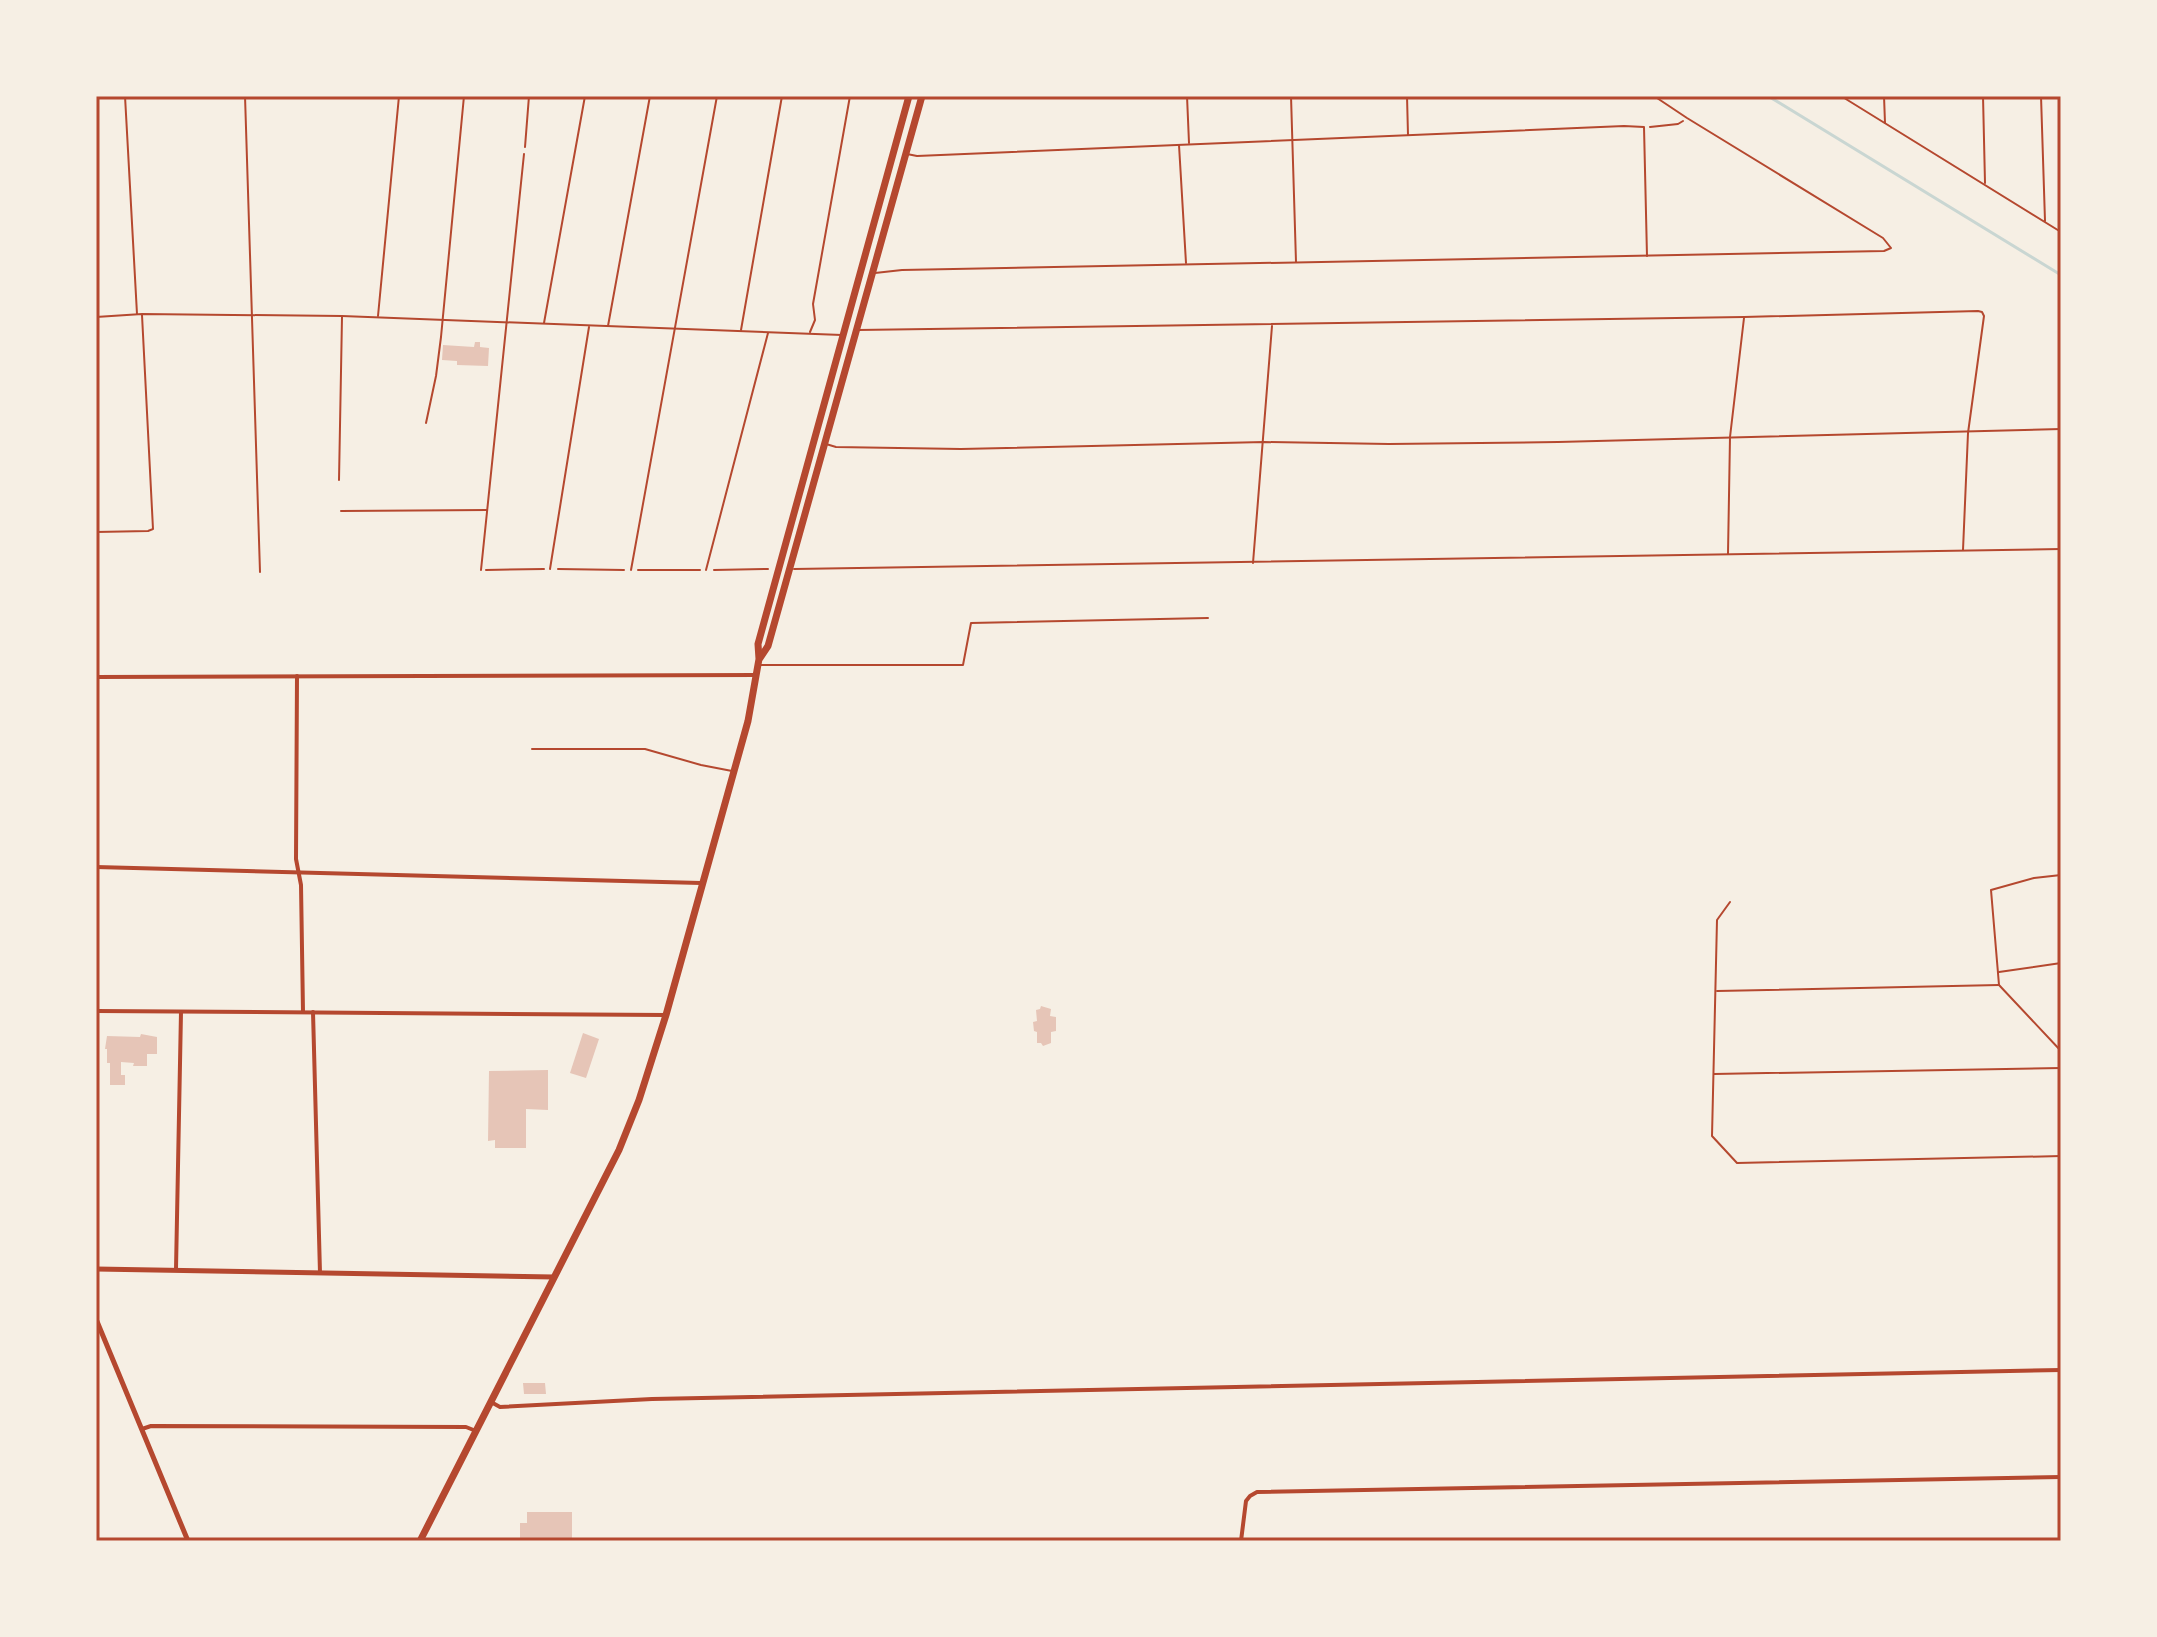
<svg xmlns="http://www.w3.org/2000/svg" width="2157" height="1637" viewBox="0 0 2157 1637" font-family="Ubuntu,sans-serif">
  <style>
    .lines { fill: none; stroke-linecap: round; stroke-linejoin: round }
    .stream { stroke: #c9d6d2; stroke-width: 3 }
    .building { fill: #e6c5b7 }
    .path { stroke: #b5482f; stroke-width: 2 }
    .service { stroke: #b5482f; stroke-width: 2 }
    .minor { stroke: #b5482f; stroke-width: 4 }
    .tertiary { stroke: #b5482f; stroke-width: 5 }
    .primary { stroke: #b5482f; stroke-width: 7 }
    .neatline { fill: none; stroke: #b5482f; stroke-width: 3 }
  </style>
  <rect width="100%" height="100%" fill="#f6efe4"/>
  <g class="lines">
    <polyline class="stream" points="1768,96 2061,275"/>
  </g>
  <g class="building">
    <polygon points="475,342 480,342 480,347 489,348 488,366 457,365 457,361 442,360 443,345 474,347"/>
    <polygon points="1041,1006 1051,1009 1050,1016 1056,1017 1056,1031 1051,1032 1051,1043 1043,1046 1041,1043 1037,1043 1037,1032 1034,1031 1033,1022 1037,1021 1036,1010 1040,1009"/>
    <polygon points="583,1033 599,1039 586,1078 570,1073"/>
    <polygon points="141,1034 157,1037 157,1054 147,1054 147,1066 133,1066 134,1063 121,1062 121,1075 125,1075 125,1085 110,1085 110,1063 107,1063 107,1049 105,1049 107,1036 140,1037"/>
    <polygon points="548,1070 548,1110 526,1109 526,1148 495,1148 495,1140 488,1141 489,1071"/>
    <polygon points="523,1383 545,1383 546,1394 524,1394"/>
    <polygon points="527,1512 572,1512 572,1541 520,1541 520,1523 527,1523"/>
  </g>
  <g class="lines">
    <g class="path">
      <polyline points="1650,127 1678,124 1683,121"/>
      <polyline points="525,147 529,96"/>
      <polyline points="558,569 624,570"/>
      <polyline points="486,570 544,569"/>
      <polyline points="638,570 700,570"/>
      <polyline points="714,570 768,569"/>
      <polyline points="2061,875 2034,878 1991,890 1999,985 2061,1051"/>
      <polyline points="1730,902 1717,920 1712,1136 1737,1163 2061,1156"/>
      <polyline points="1999,972 2061,963"/>
      <polyline points="1717,991 1999,985"/>
      <polyline points="1714,1074 2061,1068"/>
    </g>
    <g class="service">
      <polyline points="125,96 137,314"/>
      <polyline points="245,96 260,572"/>
      <polyline points="1187,96 1189,143"/>
      <polyline points="1291,96 1296,262"/>
      <polyline points="1407,96 1408,135"/>
      <polyline points="1841,96 2061,232"/>
      <polyline points="1884,96 1885,123"/>
      <polyline points="1983,96 1985,183"/>
      <polyline points="2041,96 2045,221"/>
      <polyline points="1179,145 1186,263"/>
      <polyline points="907,154 917,156 1624,126 1644,127 1647,256"/>
      <polyline points="875,273 902,270 1884,251 1891,248 1883,238 1687,118 1654,96"/>
      <polyline points="378,316 399,96"/>
      <polyline points="96,317 142,314 342,316 842,335"/>
      <polyline points="544,323 585,96"/>
      <polyline points="608,326 650,96"/>
      <polyline points="741,330 782,96"/>
      <polyline points="858,330 1744,317 1978,311 1982,312 1984,316 1968,433 1963,550"/>
      <polyline points="810,332 815,320 813,304 850,96"/>
      <polyline points="426,423 436,376 441,337 464,96"/>
      <polyline points="826,444 836,447 961,449 1264,442 1389,444 1558,442 2061,429"/>
      <polyline points="339,480 342,317"/>
      <polyline points="341,511 487,510"/>
      <polyline points="96,532 148,531 153,529 142,315"/>
      <polyline points="1728,554 1730,437 1744,318"/>
      <polyline points="1253,563 1272,326"/>
      <polyline points="550,569 589,327"/>
      <polyline points="794,569 2061,549"/>
      <polyline points="481,570 524,154"/>
      <polyline points="631,570 717,96"/>
      <polyline points="706,570 768,333"/>
      <polyline points="759,665 963,665 971,623 1208,618"/>
      <polyline points="532,749 645,749 701,765 732,771"/>
    </g>
    <g class="minor">
      <polyline points="297,676 296,859 301,885 303,1012"/>
      <polyline points="96,677 756,675"/>
      <polyline points="96,867 701,883"/>
      <polyline points="96,1011 666,1015"/>
      <polyline points="313,1012 320,1273"/>
      <polyline points="176,1269 181,1012"/>
      <polyline points="491,1402 500,1407 652,1399 2061,1370"/>
      <polyline points="142,1429 151,1426 466,1427 476,1431"/>
      <polyline points="1241,1541 1246,1501 1250,1496 1257,1492 2061,1477"/>
    </g>
    <g class="tertiary">
      <polyline points="96,1269 554,1277"/>
      <polyline points="96,1319 188,1541"/>
    </g>
    <g class="primary">
      <polyline points="760,658 768,646 922,96"/>
      <polyline points="420,1541 619,1150 639,1100 666,1015 748,721 759,659 758,644 909,96"/>
    </g>
  </g>
  <rect width="2157" height="1637" fill="none" stroke="#f6efe4" stroke-width="196"/>
  <rect x="98" y="98" width="1961" height="1441" class="neatline"/>
</svg>
